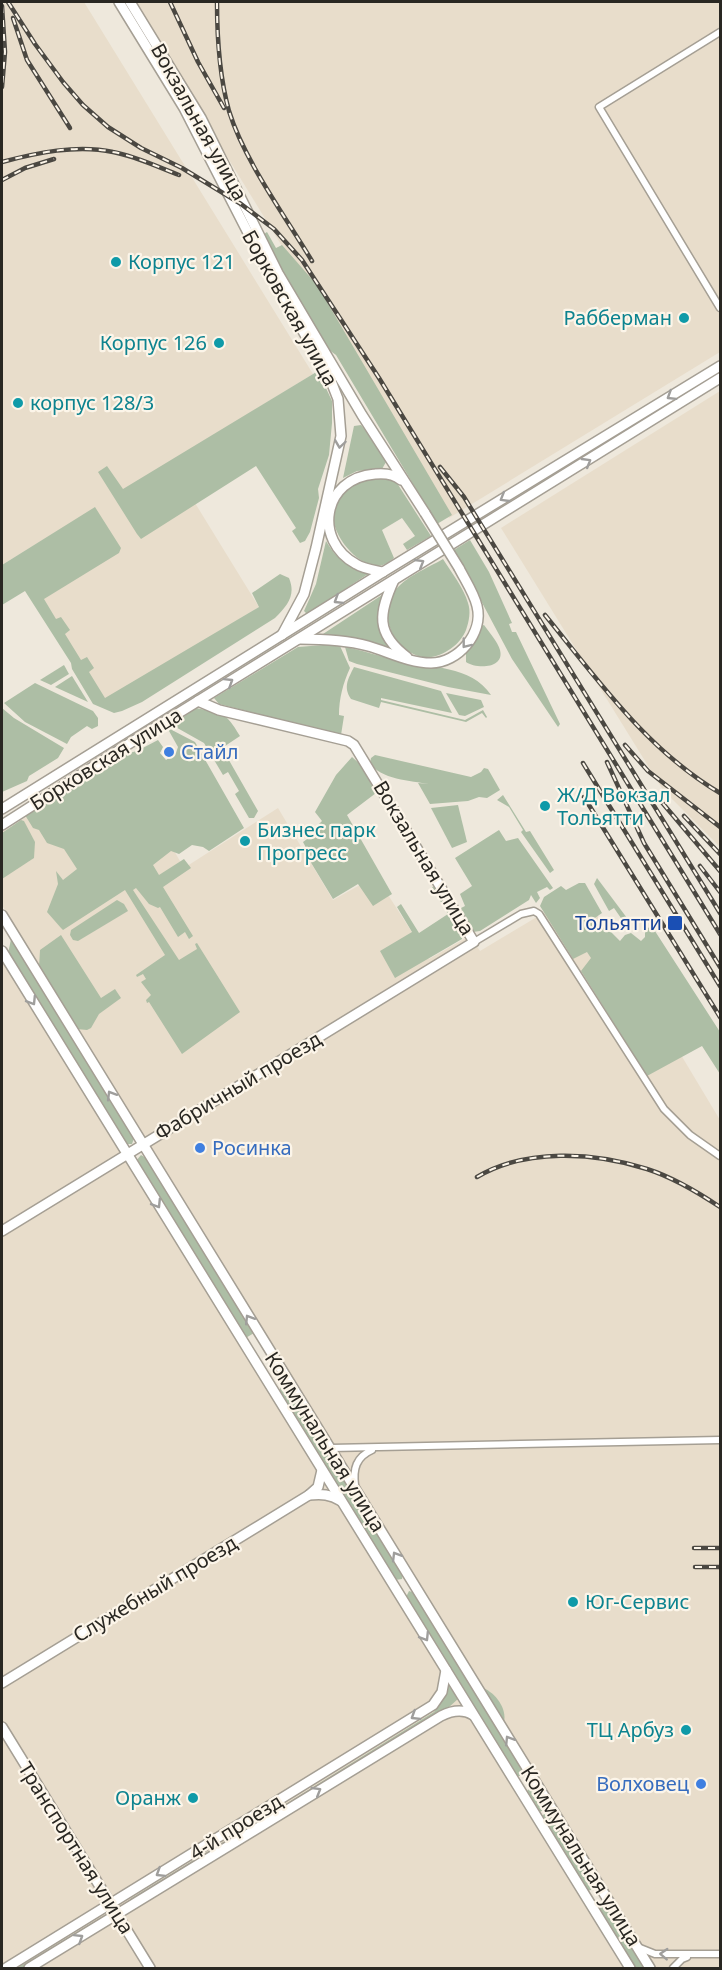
<svg xmlns="http://www.w3.org/2000/svg" width="722" height="1970" viewBox="0 0 722 1970" font-family="'Noto Sans',sans-serif">
  <style>
    .built { fill: #e8ddcb }
    .green { fill: #adbea5 }
    .lines { fill: none; stroke-linecap: round; stroke-linejoin: round }
    .street-casing { stroke: #a59f94; stroke-width: 9 }
    .secondary-casing { stroke: #a59f94; stroke-width: 12 }
    .street { stroke: #fff; stroke-width: 6 }
    .secondary { stroke: #fff; stroke-width: 9 }
    .rail-casing { stroke: #4b4842; stroke-width: 4.5 }
    .rail { stroke: #fcf5e9; stroke-width: 2; stroke-dasharray: 7; stroke-linecap: butt }
    .secondary-bridge-casing { stroke: #a59f94; stroke-width: 12; stroke-linecap: butt }
    .secondary-bridge { stroke: #fff; stroke-width: 9 }
    .oneway { stroke: #9f9e9c }
    .culture-dot { fill: #0f9aa8; stroke: #fcf5e9; stroke-width: 2 }
    .shop-dot { fill: #3f7fe0; stroke: #fcf5e9; stroke-width: 2 }
    .transit-dot { fill: #1a4fb4; stroke: #fcf5e9; stroke-width: 2 }
    .labels { text-anchor: middle; stroke-width: 4.5; stroke-linejoin: round; paint-order: stroke }
    .street-label { font-size: 20px; fill: #292722; stroke: #fcf5e9 }
    .culture-label { font-size: 20px; fill: #0d838f; stroke: #fcf5e9; text-anchor: start }
    .shop-label { font-size: 20px; fill: #366cbe; stroke: #fcf5e9; text-anchor: start }
    .transit-label { font-size: 20px; fill: #164399; stroke: #fcf5e9; text-anchor: end }
  </style>
  <rect width="100%" height="100%" fill="#eee8dc"/>
  <g class="built">
    <polygon points="2,2 84,2 313,374 124,490 187,490 259,607 105,702 36,587 93,509 2,565"/>
    <polygon points="132,2 720,2 720,352 449,518"/>
    <polygon points="720,391 720,847 663,790 501,528"/>
    <polygon points="121,759 184,868 278,808 333,900 376,876 429,959 464,939 474,942 480,951 582,890 720,1120 720,1968 652,1968 2,905 2,832"/>
    <polygon points="2,960 623,1968 2,1968"/>
  </g>
  <g class="green">
    <polygon points="267,232 276,248 282,245 317,285 452,515 437,524 336,355 325,347 261,236"/>
    <polygon points="318,371 332,401 332,423 329,455 318,489 319,498 310,532 305,541 300,543 292,531 296,528 256,466 141,539 137,534 98,472 107,466 123,489"/>
    <polygon points="361,425 366,431 386,462 382,469 357,471 343,478 354,426"/>
    <path d="M 379,476 L 395,480 L 431,536 L 407,550 L 403,544 L 415,536 L 402,518 L 382,530 L 394,558 C 389,562 384,566 377,566 C 351,564 321,521 337,497 C 346,484 364,480 379,476 Z"/>
    <path d="M 95,507 L 121,548 L 119,553 L 44,599 L 56,619 L 61,617 L 70,630 L 65,634 L 81,660 L 87,657 L 94,668 L 89,672 L 105,698 L 259,607 L 252,593 L 280,574 L 289,578 C 296,595 288,605 275,618 L 142,702 L 122,711 L 114,713 L 93,704 L 72,669 L 71,663 L 25,591 L 2,605 L 2,565 Z"/>
    <polygon points="470,540 489,572 512,623 509,624 512,632 516,632 560,724 558,727 512,659 454,550"/>
    <path d="M 326,541 C 340,564 346,563 368,574 L 307,614 L 304,611 L 316,584 Z"/>
    <path d="M 443,559 C 451,572 464,588 468,603 C 471,611 469,622 466,630 C 460,646 437,662 418,656 C 392,647 379,615 394,592 C 404,577 428,568 443,559 Z"/>
    <polygon points="382,595 390,646 389,648 348,637 323,634"/>
    <path d="M 484,625 C 489,632 498,642 500,650 C 505,669 476,669 466,662 L 466,653 L 481,626 Z"/>
    <path d="M 336,644 L 340,646 L 350,668 C 343,683 339,699 339,715 L 344,716 L 341,735 L 219,704 L 214,698 L 298,647 Z"/>
    <path d="M 345,647 C 363,650 381,657 399,661 C 430,668 471,665 491,695 L 448,687 L 357,664 L 349,661 Z"/>
    <polygon points="64,665 69,674 51,685 40,680"/>
    <path d="M 354,667 L 441,691 L 452,713 L 381,698 L 381,700 L 465,720 L 483,710 L 487,717 L 486,718 L 482,713 L 466,722 L 381,702 L 379,708 L 351,699 C 343,687 348,679 354,667 Z"/>
    <polygon points="72,676 88,702 55,687"/>
    <polygon points="35,683 93,711 98,718 98,726 92,729 87,726 71,737 67,744 25,722 4,703"/>
    <polygon points="446,693 481,700 484,707 465,716 459,715"/>
    <polygon points="2,708 14,718 64,748 58,758 29,776 27,781 2,792"/>
    <path d="M 196,708 C 224,714 225,711 240,736 L 222,748 L 258,811 L 254,818 L 249,818 L 235,794 L 239,791 L 228,772 L 223,775 L 204,743 L 172,725 Z"/>
    <polygon points="170,729 195,742 244,828 209,851 203,847 192,845 179,854 171,851 153,865 159,875 184,859 191,868 163,887 193,936 189,939 185,932 178,937 160,907 158,908 149,904 136,888 133,890 179,960 197,949 195,944 197,943 240,1012 182,1054 149,1002 147,1003 146,1000 151,995 141,982 146,979 143,974 137,977 136,975 165,955 125,890 63,930 61,928 47,912 58,884 56,871 63,880 77,869 64,849 47,843 39,830 33,828 25,815 125,754 137,751 158,740 163,747 160,753 166,760 176,753 178,747 169,731"/>
    <path d="M 375,755 L 471,777 L 481,772 L 484,768 L 488,769 L 500,790 L 487,798 L 479,797 L 468,801 L 430,804 L 418,783 L 429,784 C 412,781 379,779 370,763 L 371,758 Z"/>
    <polygon points="352,757 361,765 376,793 347,815 392,894 373,906 358,884 333,899 310,861 312,859 303,842 321,829 318,825 322,821 315,812 336,775"/>
    <polygon points="503,795 526,832 530,831 554,870 550,873 521,832 523,830 509,807 497,800"/>
    <polygon points="458,805 467,842 452,848 431,808"/>
    <polygon points="21,820 24,821 35,842 34,858 2,879 2,833"/>
    <polygon points="499,830 506,841 518,838 553,888 550,890 547,887 537,892 540,898 536,903 531,895 529,900 480,931 473,932 459,909 465,906 460,894 472,886 455,858"/>
    <polygon points="597,878 627,918 623,921 614,908 609,911 594,884"/>
    <polygon points="579,883 585,883 602,913 592,920 611,932 620,941 625,935 631,933 641,941 645,937 645,930 651,926 653,928 720,1032 720,1074 702,1046 647,1076 581,971 591,958 587,952 573,959 540,906 544,897 561,886 566,890"/>
    <polygon points="435,886 462,930 462,939 395,978 380,951 412,932 397,907 401,904 419,933 448,914 432,887"/>
    <polygon points="117,900 124,904 128,911 78,941 73,940 70,935 71,930"/>
    <polygon points="61,935 101,998 115,989 121,998 99,1014 91,1028 87,1030 77,1029 39,967 40,950"/>
    <polygon points="11,939 134,1138 132,1144 126,1144 8,954"/>
    <polygon points="141,1155 146,1158 254,1333 244,1339 136,1161"/>
    <polygon points="282,1386 288,1388 403,1573 402,1579 395,1580 278,1392"/>
    <polygon points="409,1591 415,1593 524,1771 522,1776 516,1776 406,1597"/>
    <polygon points="449,1682 459,1698 448,1708 274,1813 276,1810 434,1712 445,1697"/>
    <path d="M 483,1688 C 496,1693 507,1709 504,1722 Z"/>
    <polygon points="529,1788 535,1789 547,1808 538,1813 526,1793"/>
    <polygon points="549,1811 594,1886 591,1890 587,1891 540,1817"/>
    <polygon points="253,1824 256,1825 133,1903 130,1899"/>
    <polygon points="599,1903 605,1903 646,1968 633,1968 597,1907"/>
    <polygon points="108,1913 111,1914 27,1968 17,1968"/>
  </g>
  <g class="lines">
    <g class="street-casing">
      <g id="street">
        <polyline points="720,32 599,107 720,308"/>
        <polyline points="474,942 521,914 534,911 539,914 664,1109 690,1135 720,1156"/>
        <polyline points="331,1448 720,1440"/>
        <path d="M 355,1485 C 353,1469 356,1457 372,1450"/>
        <polyline points="640,1948 655,1954 720,1954"/>
        <polyline points="673,1968 682,1959 687,1957"/>
      </g>
    </g>
    <g class="secondary-casing">
      <g id="secondary">
        <polyline points="119,2 184,108 264,264 329,376 338,399 341,436 316,548 304,594 282,635"/>
        <polyline points="130,2 201,118 278,273 362,415 425,513"/>
        <path d="M 383,572 C 374,570 364,569 356,564 C 313,541 322,478 375,474 C 385,473 394,474 401,480"/>
        <path d="M 394,580 C 379,613 375,633 407,657"/>
        <path d="M 300,639 C 323,639 346,640 368,646 C 389,652 409,663 431,663 C 458,663 484,633 477,606 C 474,593 465,580 459,568"/>
        <polyline points="2,809 383,572 720,366"/>
        <polyline points="2,825 135,740 720,378"/>
        <polyline points="2,915 650,1968"/>
        <polyline points="2,951 630,1968"/>
        <polyline points="2,1231 474,942 354,745 348,741 219,710 198,701"/>
        <path d="M 309,1495 C 322,1494 330,1494 341,1501"/>
        <polyline points="2,1683 309,1495 318,1487 322,1470"/>
        <polyline points="2,1727 150,1968"/>
        <polyline points="6,1968 433,1705 442,1692 446,1670"/>
        <path d="M 29,1968 L 441,1716 C 451,1711 462,1708 473,1715"/>
      </g>
    </g>
    <use href="#street" class="street"/>
    <use href="#secondary" class="secondary"/>
    <g class="rail-casing">
      <g id="rail">
        <polyline points="8,2 35,44 63,82 83,105 108,127 141,148 182,168 241,204 274,229 302,260 379,378 720,934"/>
        <polyline points="170,2 198,62 224,108"/>
        <path d="M 217,2 C 217,39 219,75 229,111 C 244,160 285,216 312,261"/>
        <polyline points="2,6 5,52 2,87"/>
        <polyline points="13,18 27,60 70,128"/>
        <path d="M 2,162 C 36,153 77,144 113,152 C 135,156 158,167 179,175"/>
        <polyline points="2,180 25,168 54,159"/>
        <polyline points="440,467 464,497 720,913"/>
        <path d="M 545,615 C 598,680 647,750 720,793"/>
        <polyline points="625,745 648,771 720,827"/>
        <polyline points="607,762 644,843 720,967"/>
        <polyline points="583,763 720,986"/>
        <polyline points="654,793 720,871"/>
        <polyline points="584,797 720,1017"/>
        <polyline points="684,816 720,854"/>
        <polyline points="700,866 720,892"/>
        <path d="M 477,1177 C 526,1148 594,1152 647,1169 C 672,1177 699,1193 720,1207"/>
        <polyline points="694,1548 720,1548"/>
        <polyline points="695,1567 720,1567"/>
      </g>
    </g>
    <use href="#rail" class="rail"/>
    <g class="secondary-bridge-casing">
      <polyline id="secondary-bridge" points="425,513 459,568"/>
    </g>
    <use href="#secondary-bridge" class="secondary-bridge"/>
  </g>
  <defs><path id="oneway-chevron" d="M-2-3.5L2.5 0L-2 3.5" fill="none" stroke-width="1.6" stroke-linecap="round" stroke-linejoin="round" transform="scale(1.5)"/></defs>
  <g class="oneway">
    <use href="#oneway-chevron" transform="translate(671 396) rotate(148)"/>
    <use href="#oneway-chevron" transform="translate(340 444) rotate(98)"/>
    <use href="#oneway-chevron" transform="translate(587 462) rotate(-31)"/>
    <use href="#oneway-chevron" transform="translate(504 498) rotate(149)"/>
    <use href="#oneway-chevron" transform="translate(420 563) rotate(-31)"/>
    <use href="#oneway-chevron" transform="translate(338 600) rotate(148)"/>
    <use href="#oneway-chevron" transform="translate(466 644) rotate(128)"/>
    <use href="#oneway-chevron" transform="translate(229 682) rotate(-32)"/>
    <use href="#oneway-chevron" transform="translate(32 1001) rotate(58)"/>
    <use href="#oneway-chevron" transform="translate(111 1095) rotate(-121)"/>
    <use href="#oneway-chevron" transform="translate(157 1204) rotate(58)"/>
    <use href="#oneway-chevron" transform="translate(249 1319) rotate(-122)"/>
    <use href="#oneway-chevron" transform="translate(396 1556) rotate(-121)"/>
    <use href="#oneway-chevron" transform="translate(425 1637) rotate(58)"/>
    <use href="#oneway-chevron" transform="translate(415 1716) rotate(148)"/>
    <use href="#oneway-chevron" transform="translate(509 1740) rotate(-122)"/>
    <use href="#oneway-chevron" transform="translate(317 1791) rotate(-31)"/>
    <use href="#oneway-chevron" transform="translate(160 1873) rotate(148)"/>
    <use href="#oneway-chevron" transform="translate(79 1938) rotate(-32)"/>
    <use href="#oneway-chevron" transform="translate(664 1954) rotate(-177)"/>
  </g>
  <g class="culture-dot">
    <circle cx="116" cy="262" r="6"/>
    <circle cx="684" cy="318" r="6"/>
    <circle cx="219" cy="343" r="6"/>
    <circle cx="18" cy="403" r="6"/>
    <circle cx="545" cy="806" r="6"/>
    <circle cx="245" cy="841" r="6"/>
    <circle cx="573" cy="1602" r="6"/>
    <circle cx="686" cy="1730" r="6"/>
    <circle cx="193" cy="1798" r="6"/>
  </g>
  <g class="shop-dot">
    <circle cx="169" cy="752" r="6"/>
    <circle cx="200" cy="1148" r="6"/>
    <circle cx="701" cy="1784" r="6"/>
  </g>
  <rect class="transit-dot" x="667" y="915" width="16" height="16" rx="3"/>
  <g class="labels">
    <g class="street-label">
      <text transform="translate(199 122) rotate(61)" y="7">Вокзальная улица</text>
      <text transform="translate(290 308) rotate(61)" y="7">Борковская улица</text>
      <text transform="translate(106 759) rotate(-32)" y="7">Борковская улица</text>
      <text transform="translate(424 858) rotate(59)" y="7">Вокзальная улица</text>
      <text transform="translate(238 1086) rotate(-31)" y="7">Фабричный проезд</text>
      <text transform="translate(325 1442) rotate(58)" y="7">Коммунальная улица</text>
      <text transform="translate(155 1589) rotate(-31)" y="7">Служебный проезд</text>
      <text transform="translate(236 1827) rotate(-32)" y="7">4-й проезд</text>
      <text transform="translate(76 1848) rotate(58)" y="7">Транспортная улица</text>
      <text transform="translate(581 1856) rotate(58)" y="7">Коммунальная улица</text>
    </g>
    <g class="culture-label">
      <text x="128" y="269">Корпус 121</text>
      <text x="672" y="325" text-anchor="end">Рабберман</text>
      <text x="207" y="350" text-anchor="end">Корпус 126</text>
      <text x="30" y="410">корпус 128/3</text>
      <text x="557" y="802">Ж/Д Вокзал<tspan x="557" dy="23">Тольятти</tspan></text>
      <text x="257" y="837">Бизнес парк<tspan x="257" dy="23">Прогресс</tspan></text>
      <text x="585" y="1609">Юг-Сервис</text>
      <text x="674" y="1737" text-anchor="end">ТЦ Арбуз</text>
      <text x="181" y="1805" text-anchor="end">Оранж</text>
    </g>
    <g class="shop-label">
      <text x="181" y="759">Стайл</text>
      <text x="212" y="1155">Росинка</text>
      <text x="689" y="1791" text-anchor="end">Волховец</text>
    </g>
    <g class="transit-label">
      <text x="662" y="930">Тольятти</text>
    </g>
  </g>
  <rect width="722" height="1970" fill="none" stroke="#292722" stroke-width="6"/>
</svg>
